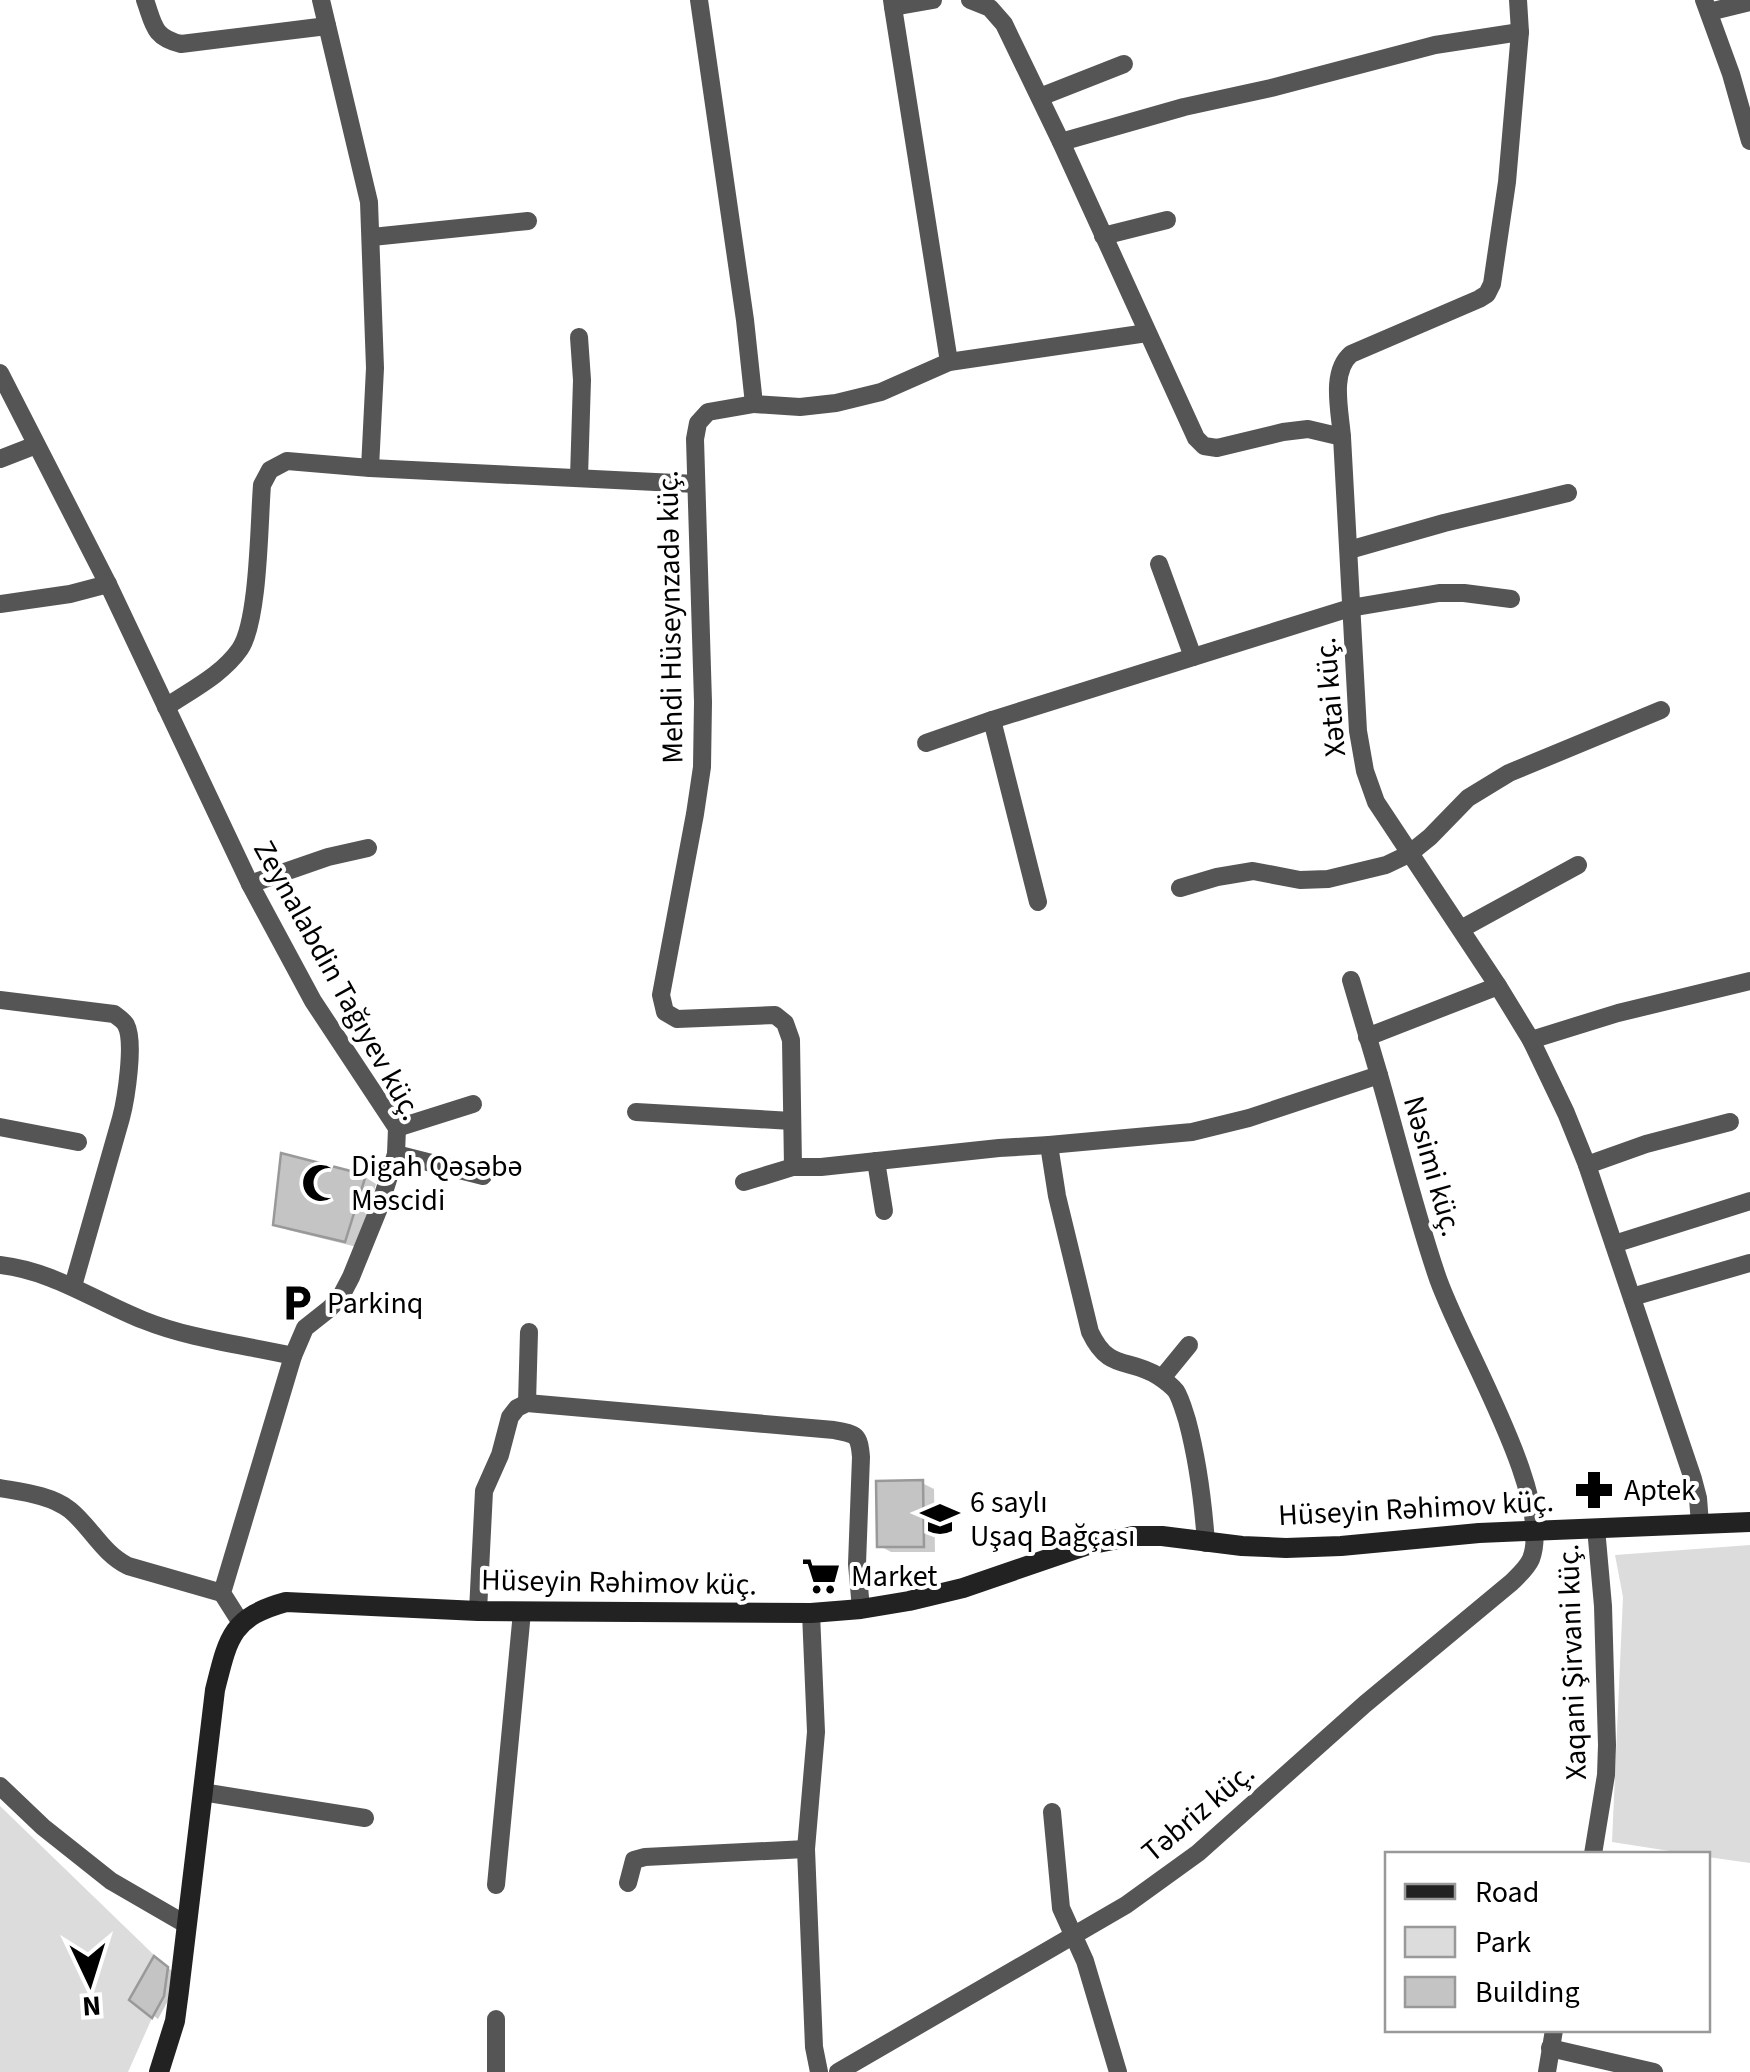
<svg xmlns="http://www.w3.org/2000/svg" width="1750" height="2072" viewBox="0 0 1750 2072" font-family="'Source Sans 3',sans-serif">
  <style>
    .green { fill: #dcdcdc }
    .shadow { fill: #0003 }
    .building { fill: #c4c4c4; stroke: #999; stroke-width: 2.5 }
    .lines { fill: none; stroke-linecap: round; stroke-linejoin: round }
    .minor { stroke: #555; stroke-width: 18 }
    .secondary { stroke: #222; stroke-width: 20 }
    .labels { text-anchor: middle; stroke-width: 8; stroke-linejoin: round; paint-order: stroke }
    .street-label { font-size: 30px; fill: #000; stroke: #fff }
    .poi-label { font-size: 30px; fill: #000; stroke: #fff; text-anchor: start }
  </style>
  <rect width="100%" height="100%" fill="#fff"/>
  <g class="green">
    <polygon points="1750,1545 1750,1863 1708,1857 1708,1854 1689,1854 1612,1842 1623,1597 1615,1555"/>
    <polygon points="0,1806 154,1955 130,2000 152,2018 128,2072 0,2072"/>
  </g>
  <g class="shadow">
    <polygon points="365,1177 376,1184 357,1247 288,1230 276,1224"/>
    <polygon points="922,1483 934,1489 935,1552 891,1552 880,1546"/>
    <polygon points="160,1961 172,1971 169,1999 158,2019 133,2000"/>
  </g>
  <g class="building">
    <polygon points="281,1153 366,1175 345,1242 273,1225"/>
    <polygon points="923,1480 924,1547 877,1547 876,1481"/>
    <polygon points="154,1956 168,1967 164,1996 152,2018 129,2000"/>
  </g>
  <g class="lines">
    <g class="minor">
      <path d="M 145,0 C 154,25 153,37 181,44 L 327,26"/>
      <path d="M 699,0 L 745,320 L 754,404 L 708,412 L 698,423 L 695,439 L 703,702 L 702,767 L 695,814 L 661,995 L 665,1012 L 677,1019 L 775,1015 L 785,1023 L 791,1040 L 793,1167 L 821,1167 L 999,1148 L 1049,1145 L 1057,1196 L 1090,1332 C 1109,1372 1127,1357 1158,1376 C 1164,1380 1172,1386 1176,1391 C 1181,1399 1184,1411 1187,1420 C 1198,1461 1203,1501 1206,1543"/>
      <polyline points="892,0 893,7 933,0"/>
      <polyline points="970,0 990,8 1004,24 1061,142 1196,438 1204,446 1217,448 1283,432 1308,429 1342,437 1358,731 1365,771 1376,802 1498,986 1531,1040 1566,1113 1587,1165 1693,1479 1698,1498 1700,1524"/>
      <polyline points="1704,0 1731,74 1750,141"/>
      <polyline points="893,7 949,362"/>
      <polyline points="1709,12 1750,2"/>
      <polyline points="1040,97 1124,64"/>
      <polyline points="1061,142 1184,107 1271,88 1435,45 1520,32"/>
      <polyline points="1103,236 1167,220"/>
      <polyline points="372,237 528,221"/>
      <polyline points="579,337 582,380 579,477"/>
      <polyline points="0,373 108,584 250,884 313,1001 397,1128 396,1154 379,1208 351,1277 340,1298 329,1309 305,1328 293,1356 222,1593 241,1623"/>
      <polyline points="754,404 800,407 836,403 881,392 949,362 1147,333"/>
      <path d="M 1342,437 C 1340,411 1330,372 1351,354 L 1479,299 L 1487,294 L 1492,284 L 1507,182 L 1520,32 L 1518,0"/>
      <polyline points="0,459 36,445"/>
      <polyline points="370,468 696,484"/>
      <polyline points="1349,550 1444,523 1568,493"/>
      <polyline points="1159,564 1193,657"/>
      <polyline points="0,604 70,594 108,584"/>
      <path d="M 166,707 C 191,690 222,675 240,649 C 259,621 259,522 262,485 L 270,470 L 287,461 L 370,468 L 375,368 L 369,202 L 321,0"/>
      <polyline points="926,743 992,720"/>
      <polyline points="250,884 328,857 368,848"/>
      <polyline points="1180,888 1217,877 1253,871 1300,880 1328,879 1386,865 1409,854 1430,837 1468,798 1509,773 1661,710"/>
      <polyline points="1038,902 992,720 1350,608 1439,593 1464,593 1511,599"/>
      <polyline points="1461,929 1578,865"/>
      <polyline points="1351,980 1379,1075"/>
      <path d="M 0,1000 L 114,1014 C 118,1017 124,1021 126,1025 C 135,1042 126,1099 121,1118 L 73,1286"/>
      <polyline points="1367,1037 1498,986"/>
      <polyline points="1531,1040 1618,1013 1750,981"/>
      <polyline points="636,1112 792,1121"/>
      <polyline points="0,1127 78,1142"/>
      <polyline points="397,1128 473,1104"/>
      <polyline points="396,1154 483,1176"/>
      <polyline points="876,1161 884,1211"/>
      <polyline points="1587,1165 1646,1144 1730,1122"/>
      <polyline points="744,1182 793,1167"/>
      <polyline points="1614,1244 1750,1201"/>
      <path d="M 0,1265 C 53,1271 95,1301 143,1320 C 190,1339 244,1345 293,1356"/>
      <polyline points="1632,1297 1750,1263"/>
      <polyline points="1162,1378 1189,1345"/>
      <polyline points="527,1403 529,1332"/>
      <path d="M 0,1488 C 22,1492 51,1495 70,1510 C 91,1527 102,1553 128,1566 L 222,1593"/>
      <path d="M 478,1611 L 484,1491 L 500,1455 L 510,1417 L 517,1408 L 527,1403 L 834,1430 C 856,1434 859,1434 861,1457 L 857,1564 L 861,1609"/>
      <polyline points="811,1613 816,1732 806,1849 814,2047 819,2072"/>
      <polyline points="0,1786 43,1827 111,1881 187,1925"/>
      <polyline points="202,1792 365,1818"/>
      <polyline points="1052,1812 1061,1908 1085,1961 1118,2072"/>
      <polyline points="1593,1854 1606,1775 1607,1745 1603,1606 1596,1528"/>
      <polyline points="628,1883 634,1860 645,1857 806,1849"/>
      <polyline points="496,1885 522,1612"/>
      <polyline points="496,2019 496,2072"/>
      <polyline points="1550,2048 1654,2072"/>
      <path d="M 838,2072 L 1126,1905 L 1198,1853 L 1365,1704 L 1512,1582 C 1519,1575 1527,1568 1531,1559 C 1555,1495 1457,1340 1436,1273 C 1414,1208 1398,1141 1379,1075 L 1249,1118 L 1192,1132 L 1049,1145"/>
      <polyline points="1547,2072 1554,2030"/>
    </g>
    <path class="secondary" d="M 159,2072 L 175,2021 L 179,1991 L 215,1690 C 228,1638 231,1617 286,1602 L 478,1611 L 811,1613 L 861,1609 L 909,1601 L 963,1588 L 1088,1545 L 1133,1536 L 1162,1536 L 1242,1546 L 1286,1548 L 1341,1546 L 1479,1533 L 1750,1522"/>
  </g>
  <defs>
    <g id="mosque-bare" transform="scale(3)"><path d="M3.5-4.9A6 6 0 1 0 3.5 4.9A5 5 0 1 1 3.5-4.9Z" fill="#000" stroke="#fff" stroke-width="2.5" paint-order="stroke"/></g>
    <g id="parking-bare" transform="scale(3)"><path d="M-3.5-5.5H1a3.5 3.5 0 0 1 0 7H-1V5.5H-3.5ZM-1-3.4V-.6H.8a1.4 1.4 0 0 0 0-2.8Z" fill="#000" stroke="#fff" stroke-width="2.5" paint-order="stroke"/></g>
    <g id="pharmacy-bare" transform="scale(3)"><path d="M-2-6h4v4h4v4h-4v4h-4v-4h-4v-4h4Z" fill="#000" stroke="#fff" stroke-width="2.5" paint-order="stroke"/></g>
    <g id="school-bare" transform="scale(3)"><path d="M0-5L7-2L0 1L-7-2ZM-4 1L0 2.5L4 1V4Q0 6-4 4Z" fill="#000" stroke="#fff" stroke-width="2.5" paint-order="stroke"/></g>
    <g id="supermarket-bare" transform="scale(3)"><path d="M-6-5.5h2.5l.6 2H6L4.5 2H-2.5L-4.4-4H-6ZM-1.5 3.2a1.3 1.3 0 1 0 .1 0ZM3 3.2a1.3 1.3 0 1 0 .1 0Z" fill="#000" stroke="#fff" stroke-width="2.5" paint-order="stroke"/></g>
  </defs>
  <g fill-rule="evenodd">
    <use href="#mosque-bare" x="321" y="1183"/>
    <use href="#parking-bare" x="297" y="1303"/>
    <use href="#pharmacy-bare" x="1594" y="1490"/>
    <use href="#school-bare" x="940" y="1519"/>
    <use href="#supermarket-bare" x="821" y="1576"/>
  </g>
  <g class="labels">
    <g class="street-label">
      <text transform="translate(670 617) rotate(-91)" y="10">Mehdi Hüseynzadə küç.</text>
      <text transform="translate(1330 697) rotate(-95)" y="10">Xətai küç.</text>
      <text transform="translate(338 980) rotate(61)" y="10">Zeynalabdin Tağıyev küç.</text>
      <text transform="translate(1433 1166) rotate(74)" y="10">Nəsimi küç.</text>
      <text transform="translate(1416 1508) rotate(-3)" y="10">Hüseyin Rəhimov küç.</text>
      <text transform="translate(619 1582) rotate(1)" y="10">Hüseyin Rəhimov küç.</text>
      <text transform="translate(1572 1662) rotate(-92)" y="10">Xaqani Şirvani küç.</text>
      <text transform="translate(1198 1812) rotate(-40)" y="10">Təbriz küç.</text>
    </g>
    <g class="poi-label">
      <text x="351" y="1176">Digah Qəsəbə<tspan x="351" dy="34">Məscidi</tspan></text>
      <text x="327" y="1313">Parkinq</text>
      <text x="1624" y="1500">Aptek</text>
      <text x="970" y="1512">6 saylı<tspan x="970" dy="34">Uşaq Bağçası</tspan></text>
      <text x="851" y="1586">Market</text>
    </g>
  </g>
  <rect x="1385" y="1852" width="325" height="180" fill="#ffffff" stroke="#999999" stroke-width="2.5"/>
  <rect x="1405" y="1884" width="50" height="15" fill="#222222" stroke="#999999" stroke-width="2.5"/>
  <text x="1475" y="1902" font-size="30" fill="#000000">Road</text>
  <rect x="1405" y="1927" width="50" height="30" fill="#dcdcdc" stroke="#999999" stroke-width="2.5"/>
  <text x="1475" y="1952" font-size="30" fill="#000000">Park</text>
  <rect x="1405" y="1977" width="50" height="30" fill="#c4c4c4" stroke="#999999" stroke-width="2.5"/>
  <text x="1475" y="2002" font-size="30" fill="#000000">Building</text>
  <g transform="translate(90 1982) rotate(176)" stroke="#ffffff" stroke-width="8" paint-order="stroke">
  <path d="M0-8L18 38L0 25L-18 38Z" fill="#000000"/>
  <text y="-15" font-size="28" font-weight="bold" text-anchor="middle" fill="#000000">N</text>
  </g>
</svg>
